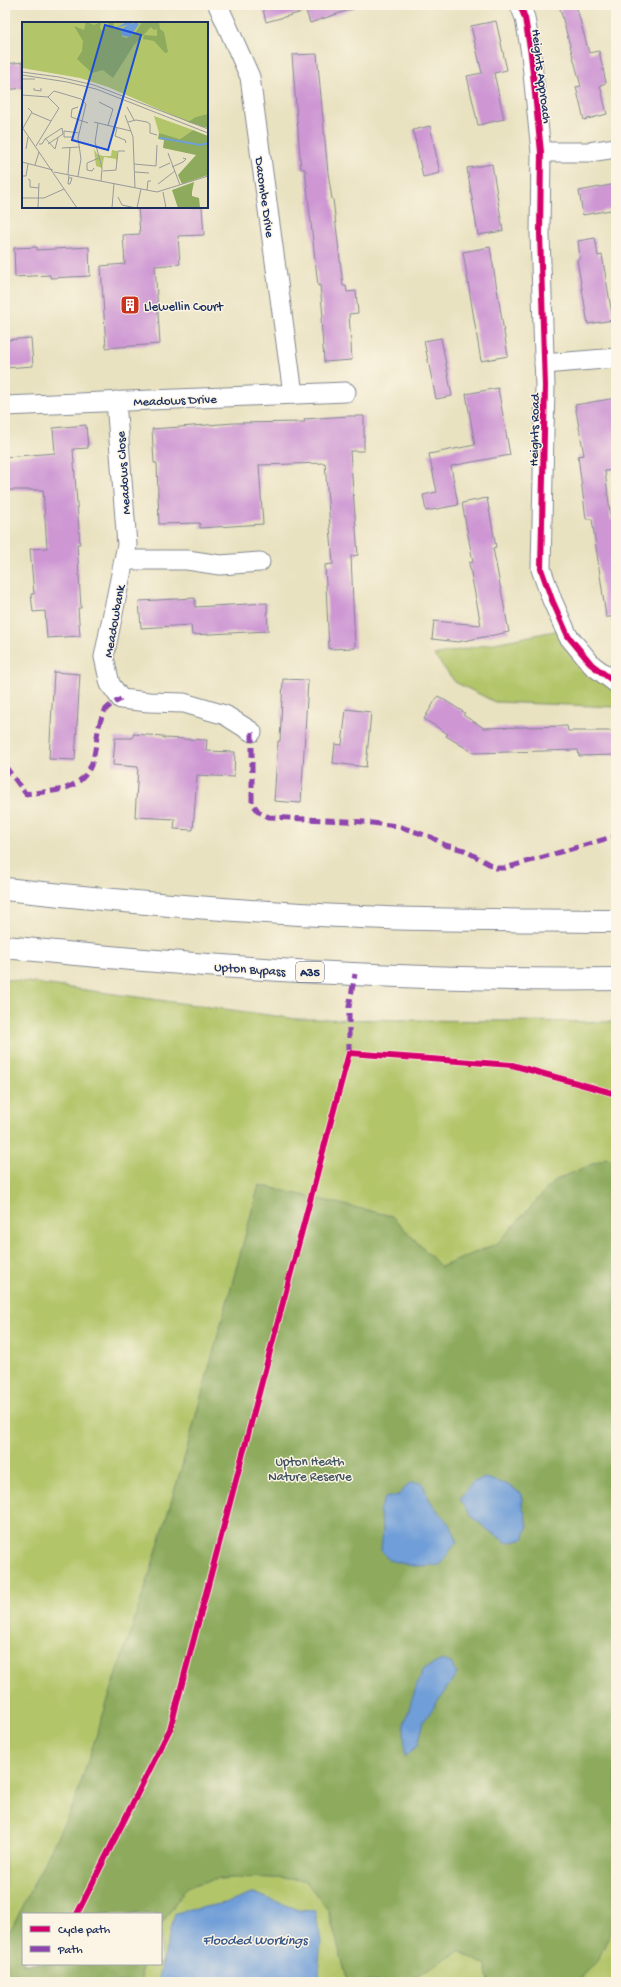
<svg xmlns="http://www.w3.org/2000/svg" width="621" height="1987" viewBox="0 0 621 1987" font-family="'Gochi Hand',sans-serif">
  <style>
    .green { fill: #b2c569; stroke: #667a64; fill-rule: evenodd }
    .forest { fill: #8daa5d; stroke: #546c5e }
    .water { fill: #6f9ed8; stroke: #45669b }
    .building { fill: #ce97d4 }
    .lines { fill: none; stroke-linecap: round; stroke-linejoin: round }
    .street-casing { stroke: #828890; stroke-width: 21 }
    .highway-casing { stroke: #828890; stroke-width: 24 }
    .street { stroke: #fff; stroke-width: 19 }
    .highway { stroke: #fff; stroke-width: 22 }
    .quiet { stroke: #8e44ad; stroke-width: 5; stroke-dasharray: 10 5; stroke-linecap: butt }
    .cycleway-casing { stroke: #fcf5e5; stroke-width: 8 }
    .cycleway { stroke: #d6006c; stroke-width: 6 }
    .labels { text-anchor: middle; stroke-width: 3; stroke-linejoin: round; paint-order: stroke }
    .shield { fill: #fcf5e5; stroke: #5e6a86; stroke-width: 1 }
    .shield-label { font-size: 12px; font-weight: bold; fill: #1b2f5e }
    .street-label { font-size: 13px; fill: #1b2f5e; stroke: #fcf5e5 }
    .poi-label { font-size: 13px; fill: #1b2f5e; stroke: #fcf5e5; text-anchor: start }
    .park-label { font-size: 13px; fill: #415461; stroke: #fcf5e5 }
    .water-label { font-size: 14px; font-style: italic; fill: #385689; stroke: #fcf5e5 }
    .inset-river { fill: none; stroke: #6f9ed8; stroke-width: 2 }
    .inset-road { fill: none; stroke: #979a99; stroke-width: 1 }
    .view { fill: #1d4ed8; fill-opacity: 0.15; stroke: #1d4ed8; stroke-width: 2 }
    .inset-edge { fill: none; stroke: #1b2f5e; stroke-width: 2 }
  </style>
  <rect width="100%" height="100%" fill="#fcf5e5"/>
  <filter id="ink" filterUnits="userSpaceOnUse"><feTurbulence type="fractalNoise" baseFrequency=".025" numOctaves="2"/><feDisplacementMap in="SourceGraphic" scale="8" xChannelSelector="R" yChannelSelector="G"/><feConvolveMatrix kernelMatrix="1 2 1 2 8 2 1 2 1" color-interpolation-filters="sRGB"/></filter>
  <filter id="wash" filterUnits="userSpaceOnUse"><feTurbulence type="fractalNoise" baseFrequency=".012" numOctaves="4" result="noise"/><feDisplacementMap in="SourceGraphic" scale="16" xChannelSelector="R" yChannelSelector="G"/><feGaussianBlur stdDeviation="0.9" result="paint"/><feColorMatrix in="noise" values="0 0 0 0 0 0 0 0 0 0 0 0 0 0 0 0 0 1.4 0 .05"/><feComposite in="paint" operator="in"/></filter>
  <g filter="url(#wash)">
    <rect width="100%" height="100%" fill="#e9e2c1"/>
    <g class="green">
      <polygon points="565,629 616,683 616,707 495,702 455,682 434,655"/>
      <path d="M 5,979 L 297,1019 L 616,1022 L 616,1982 L 5,1982 ZM 23,1914 L 161,1914 L 161,1964 L 23,1964 Z"/>
    </g>
    <path class="forest" d="M 606,1158 L 616,1160 L 616,1920 L 598,1960 L 577,1982 L 489,1982 L 486,1966 L 460,1951 L 405,1982 L 348,1982 L 328,1910 L 305,1880 C 276,1878 212,1873 188,1888 C 182,1891 166,1918 161,1925 L 161,1914 L 23,1914 L 23,1964 L 142,1964 L 141,1982 L 5,1982 L 5,1941 L 74,1803 L 148,1579 L 184,1459 L 259,1185 L 392,1216 L 441,1267 L 498,1243 L 554,1181 Z"/>
    <g class="water">
      <path d="M 485,1478 L 508,1485 L 522,1494 L 522,1504 L 528,1525 L 523,1539 L 508,1543 C 487,1530 472,1520 460,1499 L 473,1482 Z"/>
      <path d="M 410,1483 L 423,1483 C 428,1510 452,1518 457,1541 L 440,1565 L 413,1566 L 389,1560 L 381,1550 L 383,1529 L 379,1510 L 385,1498 L 399,1495 Z"/>
      <polygon points="442,1660 451,1663 457,1674 424,1721 418,1745 405,1757 404,1725 417,1684 424,1669"/>
      <polygon points="254,1893 298,1910 315,1911 321,1941 318,1973 324,1982 158,1982 175,1913 230,1902"/>
    </g>
    <g id="blocks">
      <g class="building">
        <polygon points="262,5 355,5 355,8 310,23 306,11 266,22"/>
        <polygon points="559,5 576,5 589,53 599,51 606,83 600,85 607,114 584,120 576,87 581,86"/>
        <polygon points="496,21 507,70 494,73 504,119 478,125 467,76 482,73 471,26"/>
        <polygon points="317,54 328,173 332,199 333,199 343,286 346,286 347,292 356,291 358,313 349,314 352,360 324,362 321,318 323,317 320,285 318,286 305,169 301,169 292,55"/>
        <polygon points="23,62 23,88 5,90 5,64"/>
        <polygon points="430,126 440,173 423,177 413,130"/>
        <polygon points="492,164 503,231 478,235 467,168"/>
        <polygon points="616,184 616,209 583,215 579,191"/>
        <polygon points="138,207 202,207 204,235 178,236 180,264 155,266 160,344 106,348 101,266 125,264 123,235 140,234"/>
        <polygon points="595,238 598,256 602,255 613,320 588,324 577,260 580,258 578,241"/>
        <polygon points="37,247 37,250 89,247 90,276 50,278 50,275 15,277 14,248"/>
        <polygon points="490,247 508,356 481,361 463,252"/>
        <polygon points="31,338 33,366 5,368 5,340"/>
        <polygon points="441,338 452,396 436,399 424,341"/>
        <polygon points="498,388 510,455 451,466 458,505 426,511 423,495 437,492 429,454 475,445 466,394"/>
        <polygon points="616,398 616,470 605,471 611,520 616,519 616,617 606,617 592,519 586,519 578,456 584,455 575,405"/>
        <polygon points="349,416 364,416 364,451 350,451 358,555 351,556 355,648 329,649 325,565 333,564 325,463 259,465 263,524 200,528 200,523 159,524 157,463 154,463 152,429 234,423 305,422 304,419"/>
        <polygon points="86,425 88,448 73,449 80,544 77,544 81,608 78,608 80,636 47,638 45,611 33,612 31,594 34,594 30,549 47,548 43,490 5,490 5,457 55,453 53,428"/>
        <polygon points="487,498 496,547 493,548 509,632 458,642 432,639 434,621 481,625 469,563 473,562 462,503"/>
        <polygon points="195,598 195,607 267,603 268,631 192,635 191,625 141,628 139,601"/>
        <polygon points="54,672 80,674 75,760 49,759"/>
        <polygon points="283,679 308,680 301,803 274,801 278,741 280,741"/>
        <polygon points="438,696 465,713 463,715 484,728 567,726 568,731 616,731 616,755 579,756 578,750 474,753 446,736 448,734 424,719"/>
        <polygon points="346,709 371,712 366,767 333,763 335,744 342,745"/>
        <polygon points="133,734 163,736 163,738 207,740 206,751 235,752 234,777 197,775 193,830 174,829 175,819 135,817 138,767 113,765 115,738 133,738"/>
      </g>
    </g>
  </g>
  <g filter="url(#ink)">
    <use href="#blocks" fill-opacity="0" stroke="#828890" stroke-width="1"/>
    <g class="lines">
      <g class="street-casing">
        <g id="street">
          <polyline points="218,5 250,77 293,394"/>
          <polyline points="520,5 525,18 531,54 541,152 540,234 545,386 541,569 552,600 568,636 592,665 616,683"/>
          <polyline points="541,152 589,152 616,148"/>
          <polyline points="544,364 616,358"/>
          <polyline points="116,401 127,545 104,657 110,684 121,699 149,702 184,703 225,715 252,732"/>
          <polyline points="5,406 346,392"/>
          <polyline points="124,560 187,560 220,565 260,562"/>
        </g>
      </g>
      <g class="highway-casing">
        <g id="highway">
          <path d="M 5,889 C 123,902 242,912 361,917 C 446,921 531,920 616,921"/>
          <path d="M 5,947 C 208,968 412,982 616,979"/>
        </g>
      </g>
      <use href="#street" class="street"/>
      <use href="#highway" class="highway"/>
      <g class="quiet">
        <polyline points="252,732 252,803 259,812 269,817 364,822 398,826 431,837 445,845 464,850 496,868 505,868 616,836"/>
        <path d="M 5,766 L 26,794 C 39,792 55,792 66,788 C 104,774 90,740 104,712 C 107,706 116,702 121,699"/>
        <polyline points="349,1053 349,1007 355,974"/>
      </g>
      <g class="cycleway-casing">
        <g id="cycleway">
          <polyline points="520,5 525,18 531,54 541,152 540,234 545,386 541,569 552,600 568,636 592,665 616,683"/>
          <polyline points="77,1914 170,1729 349,1053 512,1065 616,1094"/>
        </g>
      </g>
      <use href="#cycleway" class="cycleway"/>
    </g>
  </g>
  <defs>
    <g id="building-square" transform="scale(1)"><rect x="-9" y="-9" width="18" height="18" rx="4" fill="#c8321e" stroke="#fcf5e5"/><path d="M-4-6H4V6H1V3H-1V6H-4ZM-2.5-4.3h1.7v1.8h-1.7ZM.8-4.3h1.7v1.8H.8ZM-2.5-1h1.7V.8h-1.7ZM.8-1h1.7V.8H.8Z" fill="#fff"/></g>
  </defs>
  <g fill-rule="evenodd">
    <use href="#building-square" x="130" y="305"/>
  </g>
  <g class="labels">
    <rect class="shield" x="296" y="962" width="28" height="20" rx="3"/>
    <g class="shield-label">
      <text x="310" y="976">A35</text>
    </g>
    <g class="street-label">
      <text transform="translate(543 76) rotate(83)" y="5">Heights Approach</text>
      <text transform="translate(266 197) rotate(82)" y="5">Dacombe Drive</text>
      <text transform="translate(175 399) rotate(-2)" y="5">Meadows Drive</text>
      <text transform="translate(533 430) rotate(-89)" y="5">Heights Road</text>
      <text transform="translate(122 473) rotate(-94)" y="5">Meadows Close</text>
      <text transform="translate(113 621) rotate(-80)" y="5">Meadowbank</text>
      <text transform="translate(250 968) rotate(4)" y="5">Upton Bypass</text>
    </g>
    <g class="poi-label">
      <text x="144" y="310">Llewellin Court</text>
    </g>
    <g class="park-label">
      <text x="310" y="1465">Upton Heath<tspan x="310" dy="15">Nature Reserve</tspan></text>
    </g>
    <g class="water-label">
      <text x="255" y="1944">Flooded Workings</text>
    </g>
  </g>
  <g transform="translate(22 22)">
    <rect width="186" height="186" fill="#e9e2c1"/>
    <path d="M 0,0 L 186,0 L 186,106 L 166,100 L 86,65 L 58,56 L 0,46 ZM 132,94 L 171,108 L 158,117 L 142,113 L 137,111 ZM 72,127 L 75,132 L 81,134 L 89,134 L 90,128 L 95,129 L 95,143 L 94,137 L 82,135 L 80,146 L 74,144 Z" fill="#b2c569"/>
    <path d="M 64,0 L 72,3 L 79,0 L 78,6 L 80,9 L 87,3 L 86,0 L 92,0 L 91,7 L 99,7 L 100,15 L 105,16 L 114,10 L 120,0 L 137,0 L 138,7 L 142,10 L 146,30 L 143,31 L 132,19 L 121,17 L 122,13 L 135,14 L 135,7 L 132,8 L 129,5 L 112,23 L 91,56 L 81,48 L 70,51 L 55,37 L 60,29 L 61,19 L 52,4 L 62,8 ZM 186,92 L 186,106 L 166,100 L 174,95 ZM 171,108 L 186,114 L 186,153 L 160,162 L 156,153 L 174,133 L 141,126 L 142,118 L 136,117 L 137,111 L 158,117 ZM 172,160 L 170,170 L 170,174 L 177,176 L 178,186 L 156,186 L 150,168 Z" fill="#8daa5d"/>
    <path d="M 105,0 L 111,0 L 109,3 L 113,0 L 117,2 L 108,15 L 99,13 L 100,7 L 106,3 L 93,6 Z" fill="#6f9ed8"/>
    <path class="inset-river" d="M 138,116 L 179,123 L 186,121"/>
    <path class="inset-road" d="M 0,50 L 37,55 L 72,63 L 186,107M 0,53 L 45,60 L 74,67 L 186,111M 0,57 L 13,57M 12,66 L 12,68 L 19,69 L 19,66M 0,73 L 26,75M 26,75 L 32,69 L 59,77 L 64,82 L 56,116 L 59,137 L 56,154M 77,80 L 91,87 L 86,103M 56,85 L 50,87 L 49,95 L 66,101M 105,85 L 112,98M 10,91 L 29,99M 103,93 L 111,115 L 113,166M 72,100 L 109,109M 106,100 L 114,98 L 125,100 L 128,102 L 128,111 L 135,113M 76,101 L 73,120 L 80,146 L 79,159M 0,105 L 55,186M 1,106 L 10,90 L 6,86M 95,106 L 93,114 L 103,118 L 104,121M 50,115 L 42,115 L 42,109 L 57,111M 23,116 L 33,127 L 36,116M 17,122 L 20,122 L 23,117 L 40,106 L 41,112 L 26,122M 14,124 L 37,86 L 26,75M 40,126 L 57,125M 4,127 L 6,115M 146,131 L 158,163M 0,140 L 31,148M 112,142 L 134,144 L 135,123M 13,143 L 17,130M 150,145 L 161,140 L 164,137 L 161,136M 72,146 L 70,149 L 65,148 L 65,141 L 77,136M 137,146 L 148,141M 81,149 L 94,148 L 96,129 L 103,129M 32,150 L 135,170 L 186,154M 113,150 L 127,151M 46,152 L 48,126M 1,154 L 4,154 L 6,142M 47,156 L 50,156 L 48,162 L 46,162 L 47,153M 6,157 L 8,158 L 8,165 L 17,166M 136,162 L 153,149M 125,168 L 126,159 L 129,159M 141,170 L 144,186M 96,175 L 100,183 L 114,186M 0,176 L 22,176 L 42,167M 16,186 L 17,161M 90,186 L 92,161M 115,186 L 119,167"/>
    <path class="view" d="M 83,3 L 119,13 L 86,128 L 50,118 Z"/>
    <rect width="186" height="186" class="inset-edge"/>
  </g>
  <rect width="621" height="1987" fill="none" stroke="#fcf5e5" stroke-width="20"/>
  <rect x="22" y="1913" width="140" height="52" fill="#fcf5e5" stroke="#a2a6af"/>
  <rect x="30" y="1926" width="20" height="6" fill="#d6006c" stroke="#a2a6af"/>
  <text x="58" y="1933" font-size="12" fill="#1b2f5e">Cycle path</text>
  <rect x="30" y="1946" width="20" height="6" fill="#8e44ad" stroke="#a2a6af"/>
  <text x="58" y="1953" font-size="12" fill="#1b2f5e">Path</text>
</svg>
